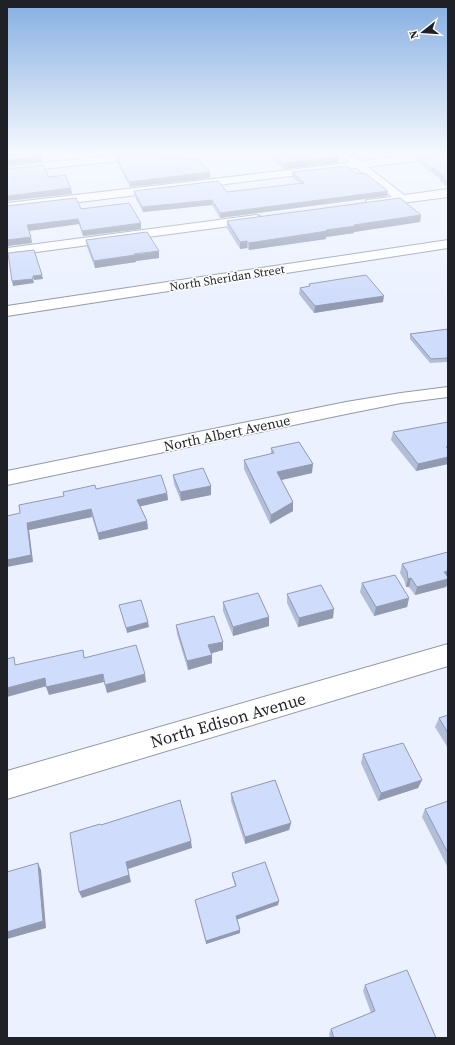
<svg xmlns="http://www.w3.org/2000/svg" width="455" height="1045" viewBox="0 0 455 1045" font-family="'Source Serif 4',serif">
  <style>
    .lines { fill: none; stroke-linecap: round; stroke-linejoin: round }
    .minor-casing { stroke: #9399a6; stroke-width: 2 }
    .minor { fill: #fff; fill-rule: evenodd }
    .wall { fill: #b2bdd8 }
    .shaded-wall { fill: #919ab0 }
    .building { fill: #cfdcfb; stroke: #919ab0 }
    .labels { text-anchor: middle; stroke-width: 3; stroke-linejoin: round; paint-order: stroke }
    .far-street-label { font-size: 12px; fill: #1f2126; stroke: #fefefe }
    .street-label { font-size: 14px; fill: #1f2126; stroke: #fefefe }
    .near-street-label { font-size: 17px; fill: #1f2126; stroke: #fefefe }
  </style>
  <rect width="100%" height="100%" fill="#ebf1ff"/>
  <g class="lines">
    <g class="minor-casing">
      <g id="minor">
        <polygon points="128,154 159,154 154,157 7,173 7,167"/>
        <polygon points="424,154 448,154 448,157 368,167 404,195 448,189 448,197 371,207 367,206 365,203 367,200 392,197 356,168 7,211 7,203 349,163 346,159 351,156 361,161"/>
        <polygon points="256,215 260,216 262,219 260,222 7,256 7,248"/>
        <polygon points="448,240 448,248 7,316 7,306"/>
        <polygon points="448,387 448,397 401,403 346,414 7,485 7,471 346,402 401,393"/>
        <polygon points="448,644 448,666 7,799 7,771"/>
      </g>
    </g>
    <use href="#minor" class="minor"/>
  </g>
  <g class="wall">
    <polygon points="271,154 335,154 339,157 338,163 283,169 271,158"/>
    <polygon points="404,154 425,154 406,155"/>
    <polygon points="448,154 448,188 440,181 440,179 417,162 417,158"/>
    <polygon points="116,157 186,160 210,178 130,187 117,163"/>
    <polygon points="292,172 357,174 387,196 220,218 212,205 143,212 135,197 134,191 227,192 299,183 292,177"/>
    <polygon points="7,206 81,209 141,229 83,236 79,224 29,231 32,243 7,246"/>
    <polygon points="421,215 420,222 354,232 354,233 326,237 326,239 249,250 247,248 240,249 227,228 227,221"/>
    <polygon points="86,240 159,258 136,261 136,262 95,268 87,247"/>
    <polygon points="309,284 383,302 314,313 299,294 300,288 309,286"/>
    <polygon points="448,329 448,362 430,363 410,339 410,334"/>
    <polygon points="448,422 448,464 416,471 391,440 393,432"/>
    <polygon points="271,448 312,473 281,480 293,502 293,511 270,524 244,469 244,460 271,454"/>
    <polygon points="173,475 211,486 211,495 181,501 174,484"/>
    <polygon points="167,493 168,500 140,506 147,521 148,529 99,540 92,517 29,530 33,562 20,513"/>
    <polygon points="448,552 448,582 446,587 415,595 409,587 406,587 404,580 400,573 402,564"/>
    <polygon points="362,583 409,598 407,607 374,616 360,592"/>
    <polygon points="287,594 333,618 298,627 287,603"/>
    <polygon points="223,602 269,617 269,626 233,636 223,611"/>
    <polygon points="176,625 223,642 223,650 211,653 212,663 188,670 177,634"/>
    <polygon points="448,715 448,748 435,727 439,718"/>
    <polygon points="363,754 422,780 418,788 378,801 361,763"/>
    <polygon points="231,793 291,823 289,830 245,844 231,801"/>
    <polygon points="448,801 448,868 422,817 425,809"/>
    <polygon points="232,873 278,905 237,919 240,930 240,933 206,944 195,900 235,886 232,876"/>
    <polygon points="365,985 436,1038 330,1038 329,1034 331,1029 371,1013 363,991"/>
  </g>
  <g class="shaded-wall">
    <polygon points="41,157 42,162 7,165 7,160"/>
    <polygon points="339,157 338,163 283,169 284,163"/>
    <polygon points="210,172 210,178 130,187 129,182"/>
    <polygon points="71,188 72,194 7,201 7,196"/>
    <polygon points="388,191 387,196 220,218 220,213"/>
    <polygon points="212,200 212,205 143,212 142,207"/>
    <polygon points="421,215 420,222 354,232 354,233 326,237 326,239 249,250 249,243 326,230 354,225"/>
    <polygon points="78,219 79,224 28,231 27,225"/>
    <polygon points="141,223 141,229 83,236 82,231"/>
    <polygon points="31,237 32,243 7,246 7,240"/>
    <polygon points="247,241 247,248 240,249 240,242"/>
    <polygon points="159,251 159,258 136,261 136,262 95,268 94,261"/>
    <polygon points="42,275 43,279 34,280 33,276"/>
    <polygon points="33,279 34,283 13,286 12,281"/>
    <polygon points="384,296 383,302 314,313 315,306"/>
    <polygon points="448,457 448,464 416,471 418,464"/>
    <polygon points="313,464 312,473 277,481 277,472"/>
    <polygon points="211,486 211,495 181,501 180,492"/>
    <polygon points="167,493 168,500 138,507 137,500"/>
    <polygon points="293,502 293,511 270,524 271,515"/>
    <polygon points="91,509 92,517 29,530 33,562 7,567 7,560 27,523"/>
    <polygon points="147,521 148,529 99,540 98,533"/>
    <polygon points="448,571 448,582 446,587 415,595 417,587 444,572"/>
    <polygon points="411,578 409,587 406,587 408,579"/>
    <polygon points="409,598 407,607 374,616 376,607"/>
    <polygon points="334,609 333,618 298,627 299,618"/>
    <polygon points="269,617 269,626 233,636 233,627"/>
    <polygon points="148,622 149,627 127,633 126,628"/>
    <polygon points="223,642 223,650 209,654 208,645"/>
    <polygon points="212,655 212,663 188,670 187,661"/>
    <polygon points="103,674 104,682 49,695 46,687"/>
    <polygon points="145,674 146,682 107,693 105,685"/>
    <polygon points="45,678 47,686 7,697 7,688"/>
    <polygon points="422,780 418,788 378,801 381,793"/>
    <polygon points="291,823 289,830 245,844 245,837"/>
    <polygon points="191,841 192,848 128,869 131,882 82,898 79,892 126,862"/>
    <polygon points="38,863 41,870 46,928 7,939 7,932"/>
    <polygon points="279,901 278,905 236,920 236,916"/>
    <polygon points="240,930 240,933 206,944 206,941"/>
  </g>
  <g class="building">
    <polygon points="7,154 40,154 41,157 7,160"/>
    <polygon points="150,154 181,154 186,160 198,159 210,172 129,182 116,157"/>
    <polygon points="273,154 335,154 339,157 284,163"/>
    <polygon points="448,154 448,182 441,177 444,176 417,158"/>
    <polygon points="44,165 48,177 65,175 71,188 7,196 7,169"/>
    <polygon points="347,166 357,174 365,173 388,191 220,213 212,200 142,207 134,191 218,181 227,192 304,183 292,172"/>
    <polygon points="76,198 81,209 129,203 141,223 82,231 78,219 27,225 31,237 7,240 7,206"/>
    <polygon points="400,198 421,215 354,225 355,226 326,230 327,231 249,243 247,241 240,242 227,221"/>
    <polygon points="147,232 159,251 134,254 135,255 94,261 86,240"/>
    <polygon points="34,250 42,275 33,276 33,279 12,281 8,253"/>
    <polygon points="366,275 384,296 315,306 300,288 310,286 309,284"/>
    <polygon points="448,329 448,358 431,359 410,334"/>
    <polygon points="448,422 448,447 446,447 448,449 448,457 418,464 393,432"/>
    <polygon points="299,442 313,464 277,472 293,502 271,515 244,460 274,453 271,448"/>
    <polygon points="203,468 211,486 180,492 173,475"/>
    <polygon points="161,475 167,493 137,500 147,521 98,533 91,509 27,523 31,555 7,560 7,516 20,513 19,505 64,496 63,492 95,485 96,489"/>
    <polygon points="448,552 448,571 444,572 448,577 448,579 417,587 411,578 408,579 407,571 402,564"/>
    <polygon points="395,575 409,598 376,607 362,583"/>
    <polygon points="321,585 334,609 299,618 287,594"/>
    <polygon points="258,593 269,617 233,627 223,602"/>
    <polygon points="141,600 148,622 126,628 119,605"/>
    <polygon points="214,616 223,642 208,645 212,655 187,661 176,625"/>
    <polygon points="136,645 145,674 105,685 103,674 46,687 45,678 7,688 7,659 14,657 15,665 83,650 84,658"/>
    <polygon points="448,715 448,733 439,718"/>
    <polygon points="403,743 422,780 381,793 363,754"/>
    <polygon points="275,780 291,823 245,837 231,793"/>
    <polygon points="180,800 191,841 126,862 129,875 79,892 70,833 100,824 101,825"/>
    <polygon points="448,801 448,853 425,809"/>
    <polygon points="265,862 279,901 236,916 240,930 206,941 195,900 236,886 232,873"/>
    <polygon points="38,863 43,921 7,932 7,872"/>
    <polygon points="407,970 436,1038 334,1038 331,1029 375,1011 365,985"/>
  </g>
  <linearGradient id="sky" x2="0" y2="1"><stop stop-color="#85aee1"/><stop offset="0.51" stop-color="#f6f9ff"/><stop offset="1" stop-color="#f6f9ff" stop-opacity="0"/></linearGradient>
  <rect width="455" height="300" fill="url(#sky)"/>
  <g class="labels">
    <g class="far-street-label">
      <text transform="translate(227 278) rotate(-9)" y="4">North Sheridan Street</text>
    </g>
    <g class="street-label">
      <text transform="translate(227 433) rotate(-12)" y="5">North Albert Avenue</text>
    </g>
    <g class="near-street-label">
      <text transform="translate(228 720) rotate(-16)" y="6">North Edison Avenue</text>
    </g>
  </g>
  <rect width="455" height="1045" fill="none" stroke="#1f2126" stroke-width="16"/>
  <g transform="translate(423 32) rotate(253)" stroke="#fefefe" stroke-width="3" paint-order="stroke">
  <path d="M0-3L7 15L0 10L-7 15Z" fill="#1f2126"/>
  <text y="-6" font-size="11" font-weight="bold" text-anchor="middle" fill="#1f2126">N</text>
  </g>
</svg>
